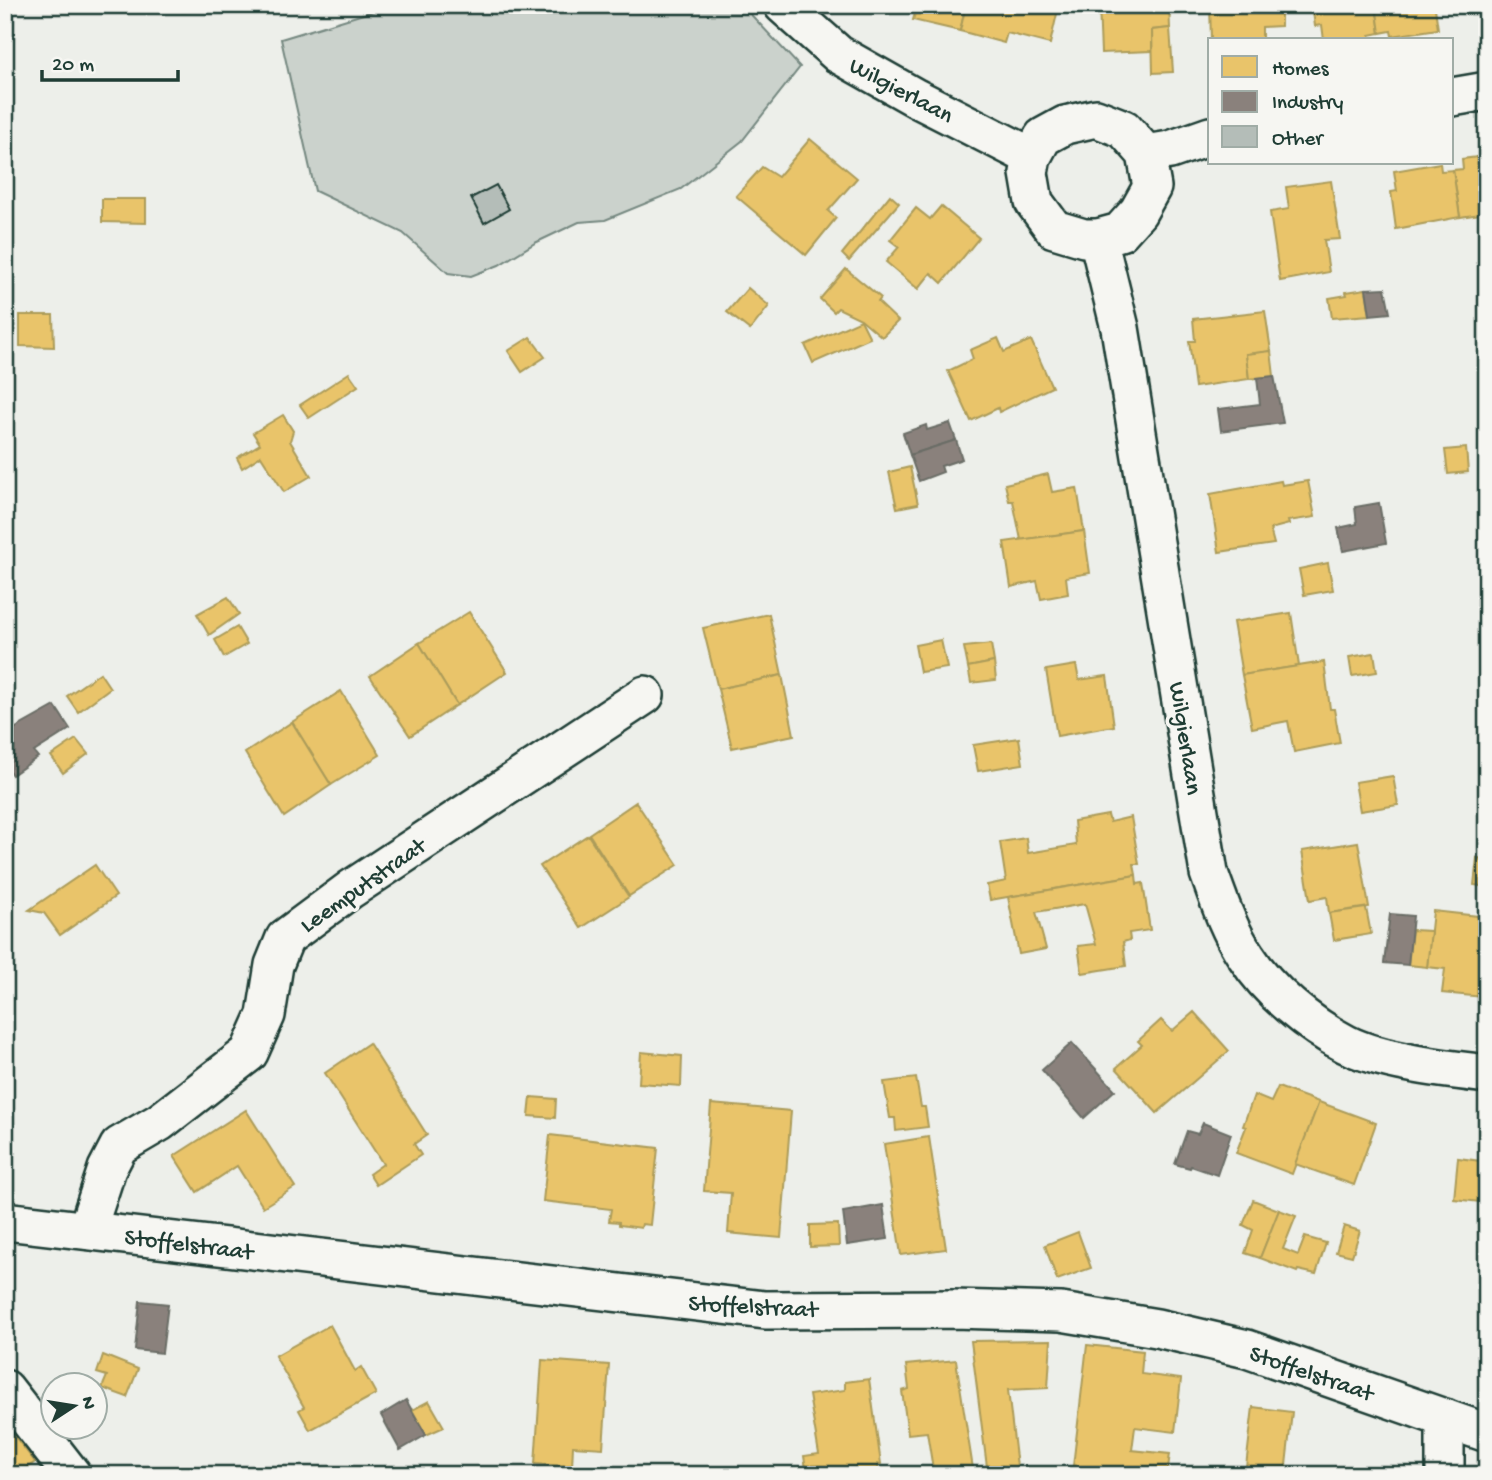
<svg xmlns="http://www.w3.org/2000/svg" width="1492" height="1480" viewBox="0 0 1492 1480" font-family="'Gochi Hand',sans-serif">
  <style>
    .green { fill: #cbd2cc; stroke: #758880; stroke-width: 2 }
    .homes { fill: #e9c46a; stroke: #ac9c5a; stroke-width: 2 }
    .industry { fill: #8a817c; stroke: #6a6d66; stroke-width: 2 }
    .building { fill: #b4bdb8; stroke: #1f3d34; stroke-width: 2 }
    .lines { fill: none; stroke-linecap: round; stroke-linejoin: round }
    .street-casing { stroke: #1f3d34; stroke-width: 42 }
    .street { stroke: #f6f6f2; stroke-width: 37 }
    .labels { text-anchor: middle; stroke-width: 7; stroke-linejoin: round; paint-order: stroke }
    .street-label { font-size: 24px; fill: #1f3d34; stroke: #f6f6f2 }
  </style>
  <rect width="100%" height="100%" fill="#edefea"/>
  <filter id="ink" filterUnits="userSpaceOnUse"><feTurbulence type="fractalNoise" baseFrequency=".0143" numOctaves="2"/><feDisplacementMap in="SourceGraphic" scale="14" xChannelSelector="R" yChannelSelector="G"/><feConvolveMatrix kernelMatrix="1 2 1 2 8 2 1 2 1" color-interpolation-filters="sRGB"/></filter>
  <g filter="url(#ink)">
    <polygon class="green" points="393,5 742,5 800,67 742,141 681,189 605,220 579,222 535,243 499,265 471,276 448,273 403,233 315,191 281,39"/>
    <g class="homes">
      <polygon points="182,5 225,5 225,8 182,12"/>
      <polygon points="966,5 960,31 913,20 916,10 898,6"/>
      <polygon points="966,5 1059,5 1050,44 1007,33 1004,43 960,31"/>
      <polygon points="1099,5 1169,5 1170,28 1152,30 1152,51 1101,53"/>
      <polygon points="1210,5 1281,5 1281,26 1262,27 1262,40 1211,40"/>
      <polygon points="1312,5 1376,5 1380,33 1370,35 1371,40 1324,40 1322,25 1315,26"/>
      <polygon points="1376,5 1442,5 1442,7 1435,8 1438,29 1392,36 1391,31 1380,33"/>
      <polygon points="1170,28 1173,72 1153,73 1152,30"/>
      <polygon points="810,139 857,178 828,211 836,218 806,255 736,196 762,167 778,177"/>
      <polygon points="1487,156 1487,213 1460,217 1453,170 1463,169 1462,159"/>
      <polygon points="1440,163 1441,171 1453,170 1460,217 1396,229 1391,192 1397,191 1394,171"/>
      <polygon points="1331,181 1340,239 1324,240 1329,272 1280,281 1270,212 1289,209 1286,187"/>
      <polygon points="890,195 899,203 849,261 842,254"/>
      <polygon points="102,199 146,199 146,223 102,222"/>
      <polygon points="941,206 979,238 942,283 931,273 918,289 886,262 899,247 890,240 916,208 930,219"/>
      <polygon points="846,269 881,298 878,302 898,321 882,337 861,319 838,308 834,312 820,299"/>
      <polygon points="748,288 769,306 750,330 727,312"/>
      <polygon points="1366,289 1370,315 1332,318 1329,298 1347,295 1346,292"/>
      <polygon points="1265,311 1271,351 1246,354 1249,379 1195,387 1189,341 1195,341 1193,319"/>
      <polygon points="20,315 53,315 54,347 20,346"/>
      <polygon points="861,320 870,338 813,363 805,345"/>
      <polygon points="530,337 545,357 522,372 508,351"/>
      <polygon points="998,338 1004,352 1031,340 1052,387 999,412 998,408 971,421 948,371 973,359 970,350"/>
      <polygon points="1271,351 1274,376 1249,379 1246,354"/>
      <polygon points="349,373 358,386 309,418 300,405"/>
      <polygon points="283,415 293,431 290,441 311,476 284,492 261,456 242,468 237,458 260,444 253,433"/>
      <polygon points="1466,448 1468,472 1448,474 1445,450"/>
      <polygon points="910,467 918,504 897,508 889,472"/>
      <polygon points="1048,474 1052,492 1077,488 1084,531 1021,540 1013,501 1009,501 1005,484"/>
      <polygon points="1281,481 1282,485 1308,481 1315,517 1288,521 1289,524 1270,529 1274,544 1219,552 1210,494"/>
      <polygon points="1084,531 1090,573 1066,577 1068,594 1041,599 1037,581 1011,587 1004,542"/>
      <polygon points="1328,563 1333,590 1304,595 1299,569"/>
      <polygon points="228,597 239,614 209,635 197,614"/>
      <polygon points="469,612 507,672 457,705 419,643"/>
      <polygon points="1291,613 1299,666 1242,675 1233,622"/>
      <polygon points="769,614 782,675 718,689 703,628"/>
      <polygon points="237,627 247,644 224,657 215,640"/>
      <polygon points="941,640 947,668 920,672 915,645"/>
      <polygon points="419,643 457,705 410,736 370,676"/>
      <polygon points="991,644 994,662 968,667 964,647"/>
      <polygon points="1374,653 1377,672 1352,676 1349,657"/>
      <polygon points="994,662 996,680 971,683 968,667"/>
      <polygon points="1324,662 1330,709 1334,709 1340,743 1294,752 1288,721 1252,728 1242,675"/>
      <polygon points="1076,665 1079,680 1107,676 1114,726 1057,736 1046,670"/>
      <polygon points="100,673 110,688 78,712 67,696"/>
      <polygon points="782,675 794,735 732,748 718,689"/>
      <polygon points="341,691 380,755 331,785 292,722"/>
      <polygon points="292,722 331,785 284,817 245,753"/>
      <polygon points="1019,738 1023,764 978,771 973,745"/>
      <polygon points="76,739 88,754 63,773 51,756"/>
      <polygon points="1393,776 1398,805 1360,811 1355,782"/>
      <polygon points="636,802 678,865 629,896 589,834"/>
      <polygon points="1108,815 1110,822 1131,817 1139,864 1134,864 1136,875 990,900 987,885 1006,881 1000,842 1026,838 1028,853 1076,845 1074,821"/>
      <polygon points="588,835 629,897 581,928 540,866"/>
      <polygon points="1358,842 1369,907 1329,913 1327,897 1310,900 1302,851"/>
      <polygon points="1477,858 1487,859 1487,887 1474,885"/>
      <polygon points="95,865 116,896 60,935 44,913 29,910"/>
      <polygon points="1136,875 1137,884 1143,883 1150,930 1129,933 1130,940 1123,942 1126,966 1082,973 1078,946 1096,944 1085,904 1036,912 1046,949 1019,954 1008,897"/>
      <polygon points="1366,908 1371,934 1334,940 1329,913"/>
      <polygon points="1433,911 1487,917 1487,961 1483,997 1442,993 1445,969 1427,967"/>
      <polygon points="1412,930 1431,931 1427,967 1408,965"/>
      <polygon points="1194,1012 1229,1051 1157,1113 1116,1068 1142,1045 1138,1041 1161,1020 1172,1031"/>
      <polygon points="369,1043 427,1135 414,1144 421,1155 376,1185 369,1174 383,1164 325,1073"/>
      <polygon points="641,1052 682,1056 681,1086 639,1083"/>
      <polygon points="916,1078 921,1107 925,1107 928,1127 896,1131 895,1118 890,1118 884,1082"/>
      <polygon points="1278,1087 1319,1102 1292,1174 1236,1153 1246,1127 1243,1126 1254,1095 1271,1102"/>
      <polygon points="531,1097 556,1099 555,1118 529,1116"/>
      <polygon points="1319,1102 1376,1123 1354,1185 1295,1164"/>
      <polygon points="711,1104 791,1111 781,1238 728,1233 731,1193 704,1191"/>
      <polygon points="246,1110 295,1187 263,1207 237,1166 197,1192 174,1156"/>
      <polygon points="550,1135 658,1148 650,1225 642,1224 641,1228 619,1225 619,1222 609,1221 611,1209 543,1201"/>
      <polygon points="929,1137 946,1249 901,1255 884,1144"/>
      <polygon points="1481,1152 1487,1152 1487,1189 1482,1188 1480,1202 1454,1199 1458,1158 1481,1161"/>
      <polygon points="1253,1200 1279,1210 1260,1258 1245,1253 1253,1230 1243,1225"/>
      <polygon points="1279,1210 1296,1216 1283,1249 1298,1255 1305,1237 1326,1243 1316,1274 1298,1270 1297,1272 1260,1258"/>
      <polygon points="838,1224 839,1246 810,1247 810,1225"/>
      <polygon points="1344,1226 1360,1231 1352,1256 1336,1252"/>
      <polygon points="1078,1232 1091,1268 1057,1280 1045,1245"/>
      <polygon points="330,1325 355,1371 361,1367 376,1394 310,1430 299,1410 304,1407 275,1356"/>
      <polygon points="1051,1340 1048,1388 1008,1390 1018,1475 988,1475 971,1341"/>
      <polygon points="1087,1345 1143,1351 1141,1374 1181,1379 1175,1432 1135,1427 1132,1450 1170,1454 1167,1475 1072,1475"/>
      <polygon points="103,1355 138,1369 127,1397 102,1388 107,1376 97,1373"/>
      <polygon points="542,1360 609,1365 603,1448 573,1446 572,1467 535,1464"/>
      <polygon points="956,1360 974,1475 930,1475 929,1469 933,1469 927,1432 908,1434 902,1391 909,1389 906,1365"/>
      <polygon points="869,1379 881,1464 878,1464 879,1475 807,1475 804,1456 819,1454 809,1395 845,1390 845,1382"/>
      <polygon points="429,1401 444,1427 426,1435 412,1410"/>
      <polygon points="1253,1407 1292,1412 1285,1474 1292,1475 1245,1475"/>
      <polygon points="5,1424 35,1462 18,1475 5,1475"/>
    </g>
    <g class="industry">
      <polygon points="1385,288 1390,313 1370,315 1366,289"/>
      <polygon points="1274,376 1283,423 1221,431 1218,409 1260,404 1257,378"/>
      <polygon points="950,423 956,440 910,455 903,433 926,425 927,430"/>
      <polygon points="956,440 962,459 941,466 943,472 919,481 910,455"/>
      <polygon points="1379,503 1386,543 1343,551 1338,528 1357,524 1355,507"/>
      <polygon points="55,706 70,729 34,752 38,757 12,775 5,765 5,734"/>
      <polygon points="1390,914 1413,916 1408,965 1384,963"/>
      <polygon points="1072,1043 1115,1090 1084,1118 1042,1070"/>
      <polygon points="1203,1123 1231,1134 1217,1175 1191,1166 1190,1168 1175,1164 1187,1131 1198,1134"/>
      <polygon points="883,1205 888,1239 847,1245 843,1212"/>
      <polygon points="140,1301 168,1304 162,1353 135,1350"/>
      <polygon points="406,1400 426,1435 400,1450 381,1415"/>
    </g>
    <polygon class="building" points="496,185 509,209 484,223 471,198"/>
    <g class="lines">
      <g class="street-casing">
        <g id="street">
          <polyline points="783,5 838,54 916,98 1032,157"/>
          <polyline points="1452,97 1487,91"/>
          <polygon points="1096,118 1124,129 1146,154 1152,187 1138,212 1120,232 1098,238 1084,238 1054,229 1034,202 1029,173 1032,157 1043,137 1065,125"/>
          <polyline points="1146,154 1170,150 1210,136"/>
          <path d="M 1098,238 L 1120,328 L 1209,873 C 1219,901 1229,931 1246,956 C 1268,991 1309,1025 1346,1044 C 1382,1062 1446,1069 1487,1074"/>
          <polyline points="5,1221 765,1310 953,1309 1061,1312 1157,1328 1247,1349 1487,1433"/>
          <polyline points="87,1230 107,1169 119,1146 160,1122 249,1053 266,1015 274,965 285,938 351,889 645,695"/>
          <polyline points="5,1389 72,1475"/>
          <polyline points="1445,1418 1445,1475"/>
        </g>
      </g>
      <use href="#street" class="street"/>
    </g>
  </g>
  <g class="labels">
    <g class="street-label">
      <text transform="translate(902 89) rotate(28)" y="8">Wilgierlaan</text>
      <text transform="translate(1187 738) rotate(81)" y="8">Wilgierlaan</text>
      <text transform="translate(362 884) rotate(-35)" y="8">Leemputstraat</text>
      <text transform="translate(189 1243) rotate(7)" y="8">Stoffelstraat</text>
      <text transform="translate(753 1305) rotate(3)" y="8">Stoffelstraat</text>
      <text transform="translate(1312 1372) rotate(19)" y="8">Stoffelstraat</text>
    </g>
  </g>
  <rect width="1492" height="1480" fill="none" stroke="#f6f6f2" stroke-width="28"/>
  <rect x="14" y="14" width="1464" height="1452" fill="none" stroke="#1f3d34" stroke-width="2.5" filter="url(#ink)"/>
  <rect x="1208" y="38" width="245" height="126" fill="#f6f6f2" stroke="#a0aca6" stroke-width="2"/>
  <rect x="1222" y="56" width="35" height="21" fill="#e9c46a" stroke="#a0aca6" stroke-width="2"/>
  <text x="1272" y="74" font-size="21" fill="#1f3d34">Homes</text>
  <rect x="1222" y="91" width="35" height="21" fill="#8a817c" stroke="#a0aca6" stroke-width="2"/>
  <text x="1272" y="108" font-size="21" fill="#1f3d34">Industry</text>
  <rect x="1222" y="126" width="35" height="21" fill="#b4bdb8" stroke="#a0aca6" stroke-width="2"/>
  <text x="1272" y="144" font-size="21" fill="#1f3d34">Other</text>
  <g transform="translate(74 1406) rotate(78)"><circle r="33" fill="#f6f6f2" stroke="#a0aca6" stroke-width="2"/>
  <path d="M0-5L12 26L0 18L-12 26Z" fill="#1f3d34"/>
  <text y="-10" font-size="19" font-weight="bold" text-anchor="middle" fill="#1f3d34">N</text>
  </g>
  <path d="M42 70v10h136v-10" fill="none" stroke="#1f3d34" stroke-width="3.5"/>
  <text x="52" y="70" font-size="21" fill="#1f3d34" stroke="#f6f6f2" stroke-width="5" paint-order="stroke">20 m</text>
</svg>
